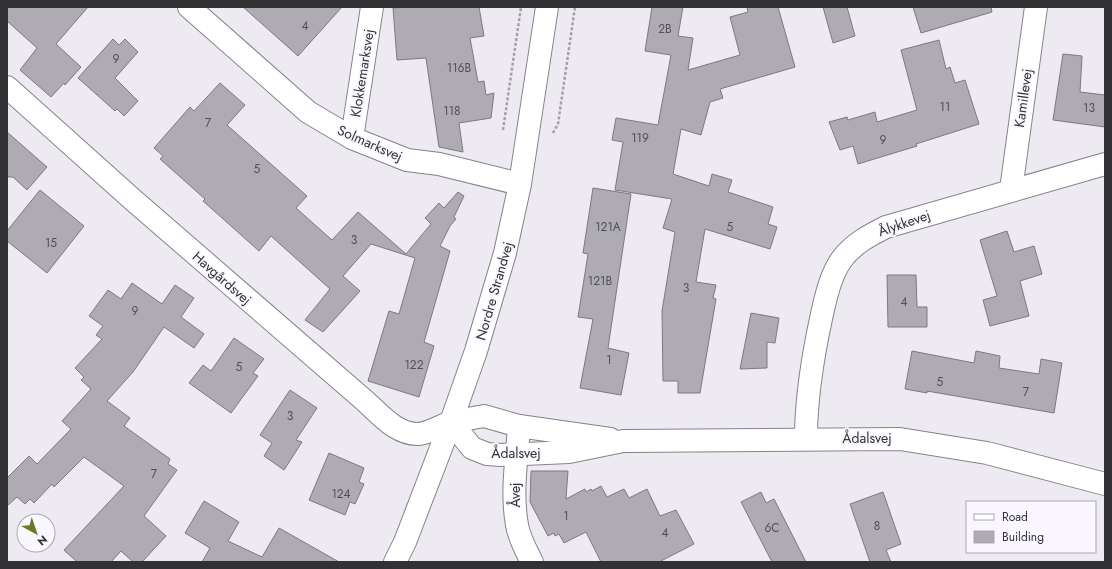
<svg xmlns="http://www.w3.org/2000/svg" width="1112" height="569" viewBox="0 0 1112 569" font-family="Jost,sans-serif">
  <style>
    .building { fill: #aeabb3; stroke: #7c7981 }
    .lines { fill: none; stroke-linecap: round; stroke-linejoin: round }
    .street-casing { stroke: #85828a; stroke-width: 24 }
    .secondary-casing { stroke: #85828a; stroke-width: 24 }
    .path { stroke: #a3a0a6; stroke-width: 2.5; stroke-dasharray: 3 2; stroke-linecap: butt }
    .street { stroke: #fff; stroke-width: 22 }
    .secondary { stroke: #fff; stroke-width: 22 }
    .labels { text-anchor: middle; stroke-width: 4; stroke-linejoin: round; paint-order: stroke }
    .number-label { font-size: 12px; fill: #515054 }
    .street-label { font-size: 14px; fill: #323134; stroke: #faf8fe }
  </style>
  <rect width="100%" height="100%" fill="#edeaf2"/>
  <g class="building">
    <polygon points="7,7 88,7 56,44 81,67 65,85 64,83 51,97 20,70 37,48 7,21"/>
    <polygon points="243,7 342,7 298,56"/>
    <polygon points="405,7 479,7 484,36 470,38 478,82 484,81 486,95 494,93 491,118 459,123 463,152 439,147 426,58 397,60 393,8"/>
    <polygon points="652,7 683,7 678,36 693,38 688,70 740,55 730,17 748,12 747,7 778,7 795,67 720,89 723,98 710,102 701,135 681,129 673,174 709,186 712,174 732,180 728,192 773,207 768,224 777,227 770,249 705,229 696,282 716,285 713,298 716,299 700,393 678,393 678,381 663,381 662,311 675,232 663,228 672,199 615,190 623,142 612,140 616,118 658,125 671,55 645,51"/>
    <polygon points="823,7 847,7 855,36 833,43"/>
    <polygon points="913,7 991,7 992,12 921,33"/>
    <polygon points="113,39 119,45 125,39 138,52 115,78 138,101 124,116 117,109 115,111 78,78"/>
    <polygon points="939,40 946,69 950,67 955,83 965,80 979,124 916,144 917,146 858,164 853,146 840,150 829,122 847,117 848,120 875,112 877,122 917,110 901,50"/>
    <polygon points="1063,54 1082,56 1080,92 1105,95 1105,127 1053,120"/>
    <polygon points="220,83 245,105 227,125 307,196 296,208 332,240 358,212 406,254 431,224 425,218 439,203 444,208 458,192 464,196 454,217 456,219 450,226 440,246 450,251 424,342 434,346 419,397 368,381 389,311 399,314 415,258 371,244 343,276 360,291 323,332 305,320 330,289 271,236 259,251 203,201 205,199 160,159 163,156 154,148 190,107 194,111"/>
    <polygon points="7,132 47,167 27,190 13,177 7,177"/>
    <polygon points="593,188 631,194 608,348 629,353 621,395 580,388 593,319 578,317 588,254 583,253"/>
    <polygon points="40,190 84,226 47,273 7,241 7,231"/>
    <polygon points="1007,231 1014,252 1034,246 1042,274 1020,281 1029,316 990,326 983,300 997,296 980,240"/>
    <polygon points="887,275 916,275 917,307 927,307 927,327 888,327"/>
    <polygon points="132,283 162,304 175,285 194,298 181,317 204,334 194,348 164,327 133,372 107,401 130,418 124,426 170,459 168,464 177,470 144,516 166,536 142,562 133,562 121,551 111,562 77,562 64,550 124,486 84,457 54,487 52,484 34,503 30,499 25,504 17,497 7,506 7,478 29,456 37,464 71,429 62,421 91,389 81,380 84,377 75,368 102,339 96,335 103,326 89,316 108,290 121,299"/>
    <polygon points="751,313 779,318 775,343 767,342 767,368 740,369"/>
    <polygon points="234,338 264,359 253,373 258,376 231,413 189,383 203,365 211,371"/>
    <polygon points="912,351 974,363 976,351 1000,356 999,368 1039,374 1041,359 1062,363 1054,413 927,391 927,393 905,389"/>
    <polygon points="290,390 317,408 296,440 302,442 284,470 264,456 272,443 260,435"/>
    <polygon points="329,453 364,468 359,482 364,484 355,504 350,502 345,515 309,500"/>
    <polygon points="531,471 568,471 566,499 585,489 586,492 591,489 592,491 601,486 607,497 624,489 629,498 647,489 660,516 676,510 694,544 659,562 601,562 586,532 564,543 559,534 555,536 554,533 548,536 530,502"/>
    <polygon points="761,492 766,503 774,499 806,562 772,562 741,502"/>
    <polygon points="883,492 901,544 886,550 891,562 870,562 850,504"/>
    <polygon points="204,501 239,522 228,541 262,557 279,528 339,562 202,562 210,548 185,533"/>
  </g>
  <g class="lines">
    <g class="street-casing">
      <g id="street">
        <polyline points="189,7 308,112 352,138 407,160 439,164 520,184"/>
        <path d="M 7,87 L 132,199 L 364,400 C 379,413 396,435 419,434 C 429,433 441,426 451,422"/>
        <polyline points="352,138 372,7"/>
        <polyline points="1011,190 1036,7"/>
        <path d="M 519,426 C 517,458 511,492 517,525 C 519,538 526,550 532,562"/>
        <path d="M 806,438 C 806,396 813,355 822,314 C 826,296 831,274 842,259 C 853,244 870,235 886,227 L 1105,164"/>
      </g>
    </g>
    <g class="secondary-casing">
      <g id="secondary">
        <polyline points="451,422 472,448 487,454 501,455 569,452 623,441 900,439 987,453 1105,484"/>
        <polyline points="451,422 484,416 519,426 610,439"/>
        <polyline points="395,562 405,542 451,422 476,351 505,253 520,184 547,7"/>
      </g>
    </g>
    <g class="path">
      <polyline points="503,130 521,7"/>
      <polyline points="553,133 558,124 575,7"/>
    </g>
    <use href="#street" class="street"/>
    <use href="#secondary" class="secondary"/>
  </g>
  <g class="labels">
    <g class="number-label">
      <text x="305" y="30">4</text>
      <text x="665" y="33">2B</text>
      <text x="116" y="63">9</text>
      <text x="459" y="72">116B</text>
      <text x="945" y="111">11</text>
      <text x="1089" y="112">13</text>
      <text x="452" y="115">118</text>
      <text x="208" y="127">7</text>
      <text x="640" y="142">119</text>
      <text x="883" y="144">9</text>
      <text x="257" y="173">5</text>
      <text x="608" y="231">121A</text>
      <text x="730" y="231">5</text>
      <text x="354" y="244">3</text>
      <text x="51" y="247">15</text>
      <text x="600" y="285">121B</text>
      <text x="686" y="292">3</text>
      <text x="904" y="306">4</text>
      <text x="135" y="315">9</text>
      <text x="609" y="364">1</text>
      <text x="414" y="369">122</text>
      <text x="239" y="371">5</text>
      <text x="940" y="386">5</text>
      <text x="1026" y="396">7</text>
      <text x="290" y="420">3</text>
      <text x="154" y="478">7</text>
      <text x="341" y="498">124</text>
      <text x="566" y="520">1</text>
      <text x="877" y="530">8</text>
      <text x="772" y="532">6C</text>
      <text x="665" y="537">4</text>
    </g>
    <g class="street-label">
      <text transform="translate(362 73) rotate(-81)" y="5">Klokkemarksvej</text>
      <text transform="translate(1023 98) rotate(-82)" y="5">Kamillevej</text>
      <text transform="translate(370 143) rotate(24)" y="5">Solmarksvej</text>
      <text transform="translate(904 223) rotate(-19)" y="5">Ålykkevej</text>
      <text transform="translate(222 278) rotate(41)" y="5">Havgårdsvej</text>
      <text transform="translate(494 291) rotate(-74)" y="5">Nordre Strandvej</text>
      <text x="867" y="443">Ådalsvej</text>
      <text x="516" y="458">Ådalsvej</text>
      <text transform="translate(515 495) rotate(-90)" y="5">Åvej</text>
    </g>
  </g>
  <rect width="1112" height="569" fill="none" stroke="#323134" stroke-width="16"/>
  <rect x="966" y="501" width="130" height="52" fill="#faf8fe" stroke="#aaa8ad"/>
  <rect x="974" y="514" width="20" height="6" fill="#ffffff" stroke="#aaa8ad"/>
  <text x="1002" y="521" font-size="12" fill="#323134">Road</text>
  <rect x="974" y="531" width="20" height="12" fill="#aeabb3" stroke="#aaa8ad"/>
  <text x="1002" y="541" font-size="12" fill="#323134">Building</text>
  <g transform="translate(36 533) rotate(140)"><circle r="19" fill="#faf8fe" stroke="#aaa8ad"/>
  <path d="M0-3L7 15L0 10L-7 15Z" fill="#687a29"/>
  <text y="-6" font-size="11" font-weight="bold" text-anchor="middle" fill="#323134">N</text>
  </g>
</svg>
